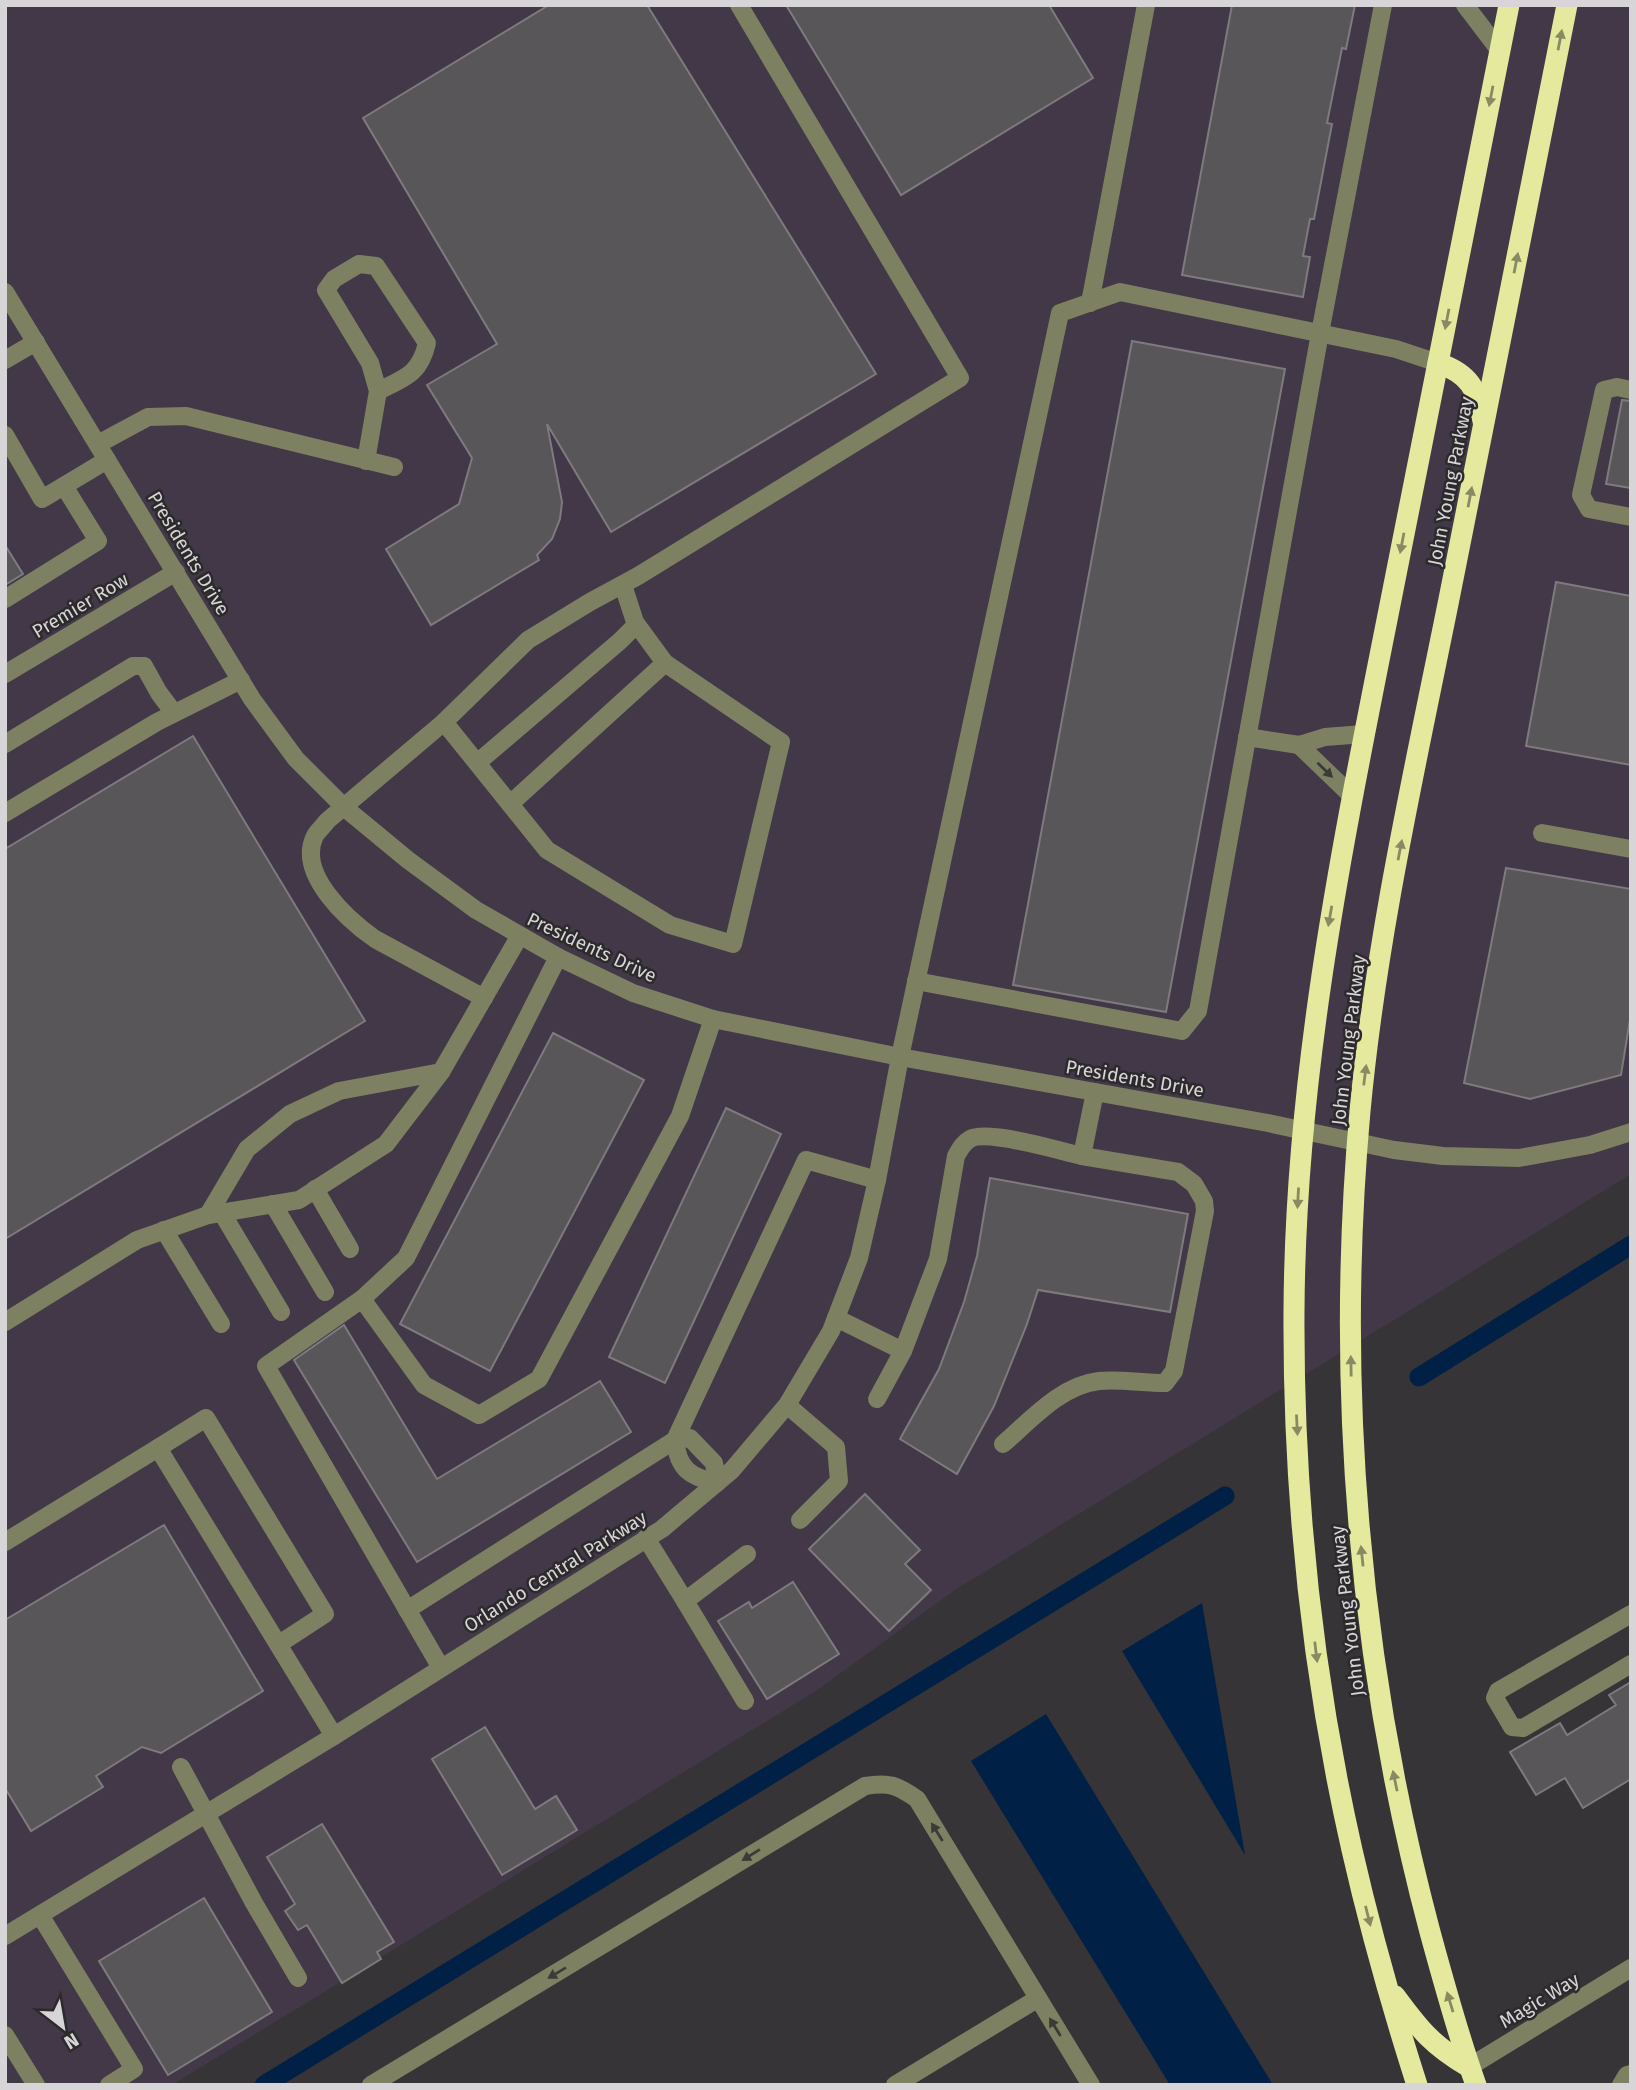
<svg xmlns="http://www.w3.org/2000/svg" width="1636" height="2090" viewBox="0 0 1636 2090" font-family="'Fira Sans',sans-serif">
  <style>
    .industrial { fill: #423848 }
    .water { fill: #002145 }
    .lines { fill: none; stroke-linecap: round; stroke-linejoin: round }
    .canal { stroke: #002145; stroke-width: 19 }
    .building { fill: #595659; stroke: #7e7a7d; stroke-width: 2 }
    .minor { stroke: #7e8062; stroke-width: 18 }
    .highway { stroke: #e4e99d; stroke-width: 21 }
    .oneway { fill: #888a64 }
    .oneway2 { fill: #3d3b37 }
    .labels { text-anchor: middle; stroke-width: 5; stroke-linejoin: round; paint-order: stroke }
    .street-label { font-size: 19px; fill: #d7d5d7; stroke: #2d2a2c }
  </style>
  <rect width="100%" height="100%" fill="#373437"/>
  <polygon class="industrial" points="5,5 1631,5 1631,1174 955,1590 816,1691 172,2085 5,2085"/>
  <g class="water">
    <polygon points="1202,1603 1245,1855 1122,1651"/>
    <polygon points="1046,1714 1273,2085 1170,2085 971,1761"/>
  </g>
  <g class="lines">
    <g class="canal">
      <polyline points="1419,1377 1631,1245"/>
      <polyline points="264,2085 1225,1496"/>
    </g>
  </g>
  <g class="building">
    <polygon points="549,5 647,5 876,374 611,532 547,424 562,502 560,519 552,539 537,555 539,560 431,625 386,549 459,504 472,458 427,385 497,344 363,118"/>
    <polygon points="786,5 1049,5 1093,78 901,195"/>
    <polygon points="1232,5 1355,5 1346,49 1342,48 1327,123 1332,124 1314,219 1310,219 1303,256 1310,257 1303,297 1182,275"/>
    <polygon points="1132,341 1285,369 1166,1012 1013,985"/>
    <polygon points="1622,400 1631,401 1631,488 1606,484"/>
    <polygon points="5,545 23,574 5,585"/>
    <polygon points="1556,582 1631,596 1631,765 1526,746"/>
    <polygon points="193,736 365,1021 5,1239 5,849"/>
    <polygon points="1506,868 1631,889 1631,1013 1621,1075 1530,1099 1464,1083"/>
    <polygon points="553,1033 644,1080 490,1371 400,1324"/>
    <polygon points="726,1108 781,1134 665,1383 609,1357"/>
    <polygon points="990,1178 1188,1214 1170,1312 1038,1290 1027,1324 994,1406 957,1474 900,1439 939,1369 964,1302 977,1256"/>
    <polygon points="344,1325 437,1479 600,1381 631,1432 417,1562 294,1360"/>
    <polygon points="865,1494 920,1550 905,1564 931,1590 889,1631 809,1549"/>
    <polygon points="164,1525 263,1691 161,1753 142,1747 96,1776 103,1787 31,1831 5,1788 5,1620"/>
    <polygon points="793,1582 839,1654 767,1699 718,1621 749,1602 752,1608"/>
    <polygon points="1631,1682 1631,1779 1583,1808 1565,1778 1536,1795 1510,1752 1560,1723 1567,1735 1616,1705 1609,1695"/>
    <polygon points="485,1727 535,1809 556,1796 577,1830 502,1875 432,1759"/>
    <polygon points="322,1824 394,1942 377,1952 381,1959 342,1983 307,1925 298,1930 285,1911 295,1904 267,1857"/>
    <polygon points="204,1898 272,2012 168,2075 99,1961"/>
  </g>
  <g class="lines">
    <g class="minor">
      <polyline points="1465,5 1500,51"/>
      <polyline points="5,292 252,699 296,759 345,808 408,860 476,910 558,957 633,993 713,1019 900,1057 1268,1123 1394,1150 1443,1156 1519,1158 1590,1145 1631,1132"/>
      <polyline points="1090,303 1146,5"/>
      <polyline points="5,360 36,342"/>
      <polyline points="1631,390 1617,387 1604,390 1581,495 1589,509 1631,517"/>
      <polyline points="5,435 42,499 107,460"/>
      <polyline points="98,444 148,417 186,416 394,467"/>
      <path d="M 366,461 L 378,391 L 370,363 L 326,290 L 334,279 L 359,264 L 376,266 L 427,343 C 420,374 405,378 378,391"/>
      <polyline points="5,599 98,541 64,486"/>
      <polyline points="5,674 176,572"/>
      <polyline points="444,722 547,850 670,925 733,944 781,742 665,663 635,622 623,585"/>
      <polyline points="1247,737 1299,745 1325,737 1364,734"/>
      <polyline points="5,744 133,666 144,666 159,693 174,713"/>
      <polyline points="1299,745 1352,796"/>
      <polyline points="477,763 620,641 636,625"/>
      <polyline points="510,804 665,663"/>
      <polyline points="5,813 157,722 241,680"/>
      <polyline points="1542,833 1631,849"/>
      <polyline points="916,981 1182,1031 1198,1011 1320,333 1383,5"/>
      <path d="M 484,998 L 375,939 C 348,920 298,875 314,838 C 316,832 323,827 327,821 L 444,722 L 528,640 L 590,602 L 638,576 L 960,378 L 739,5"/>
      <polyline points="315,1189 350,1249"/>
      <polyline points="273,1204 325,1292"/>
      <polyline points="222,1213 281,1312"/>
      <polyline points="208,1215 247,1149 290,1114 339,1091 441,1072"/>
      <polyline points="164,1230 221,1324"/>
      <polyline points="362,1299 424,1385 479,1415 539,1379 680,1116 713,1019"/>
      <path d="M 836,1318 L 903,1351 L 938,1259 L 956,1156 C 960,1149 963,1143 970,1139 C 988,1129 1059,1151 1082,1156"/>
      <polyline points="5,1322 137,1240 208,1215 299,1200 386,1144 441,1072 519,937"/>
      <polyline points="877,1399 903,1351"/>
      <polyline points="787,1405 836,1447 839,1481 800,1520"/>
      <path d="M 690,1438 L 714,1463 L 717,1483 C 690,1477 678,1469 675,1440 Z"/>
      <path d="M 1003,1444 C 1030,1421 1061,1385 1099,1381 C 1120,1379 1143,1383 1165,1383 L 1174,1371 L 1205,1211 L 1204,1201 L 1194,1184 L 1178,1172 L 1082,1156 L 1095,1092"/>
      <polyline points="646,1538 685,1601 747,1554"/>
      <polyline points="5,1542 158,1448"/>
      <polyline points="685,1601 745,1701"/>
      <polyline points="407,1610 675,1440 806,1160 877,1180"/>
      <polyline points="1631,1614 1498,1691 1495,1698 1512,1727 1523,1728 1631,1664"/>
      <polyline points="279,1644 325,1614 206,1418 158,1448 334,1736"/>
      <polyline points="441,1668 266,1366 362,1299 406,1258 558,957"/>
      <polyline points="181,1767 254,1903 298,1978"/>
      <polyline points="40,1915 134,2069 109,2085"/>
      <polyline points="5,1936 334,1736 662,1529 732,1470 787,1405 831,1331 859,1258 877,1180 900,1057 1060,313 1120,292 1396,349 1438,363"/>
      <polyline points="5,2035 36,2085"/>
      <polyline points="1469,2067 1631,1968"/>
      <path d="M 371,2085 L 865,1786 C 889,1782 897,1785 917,1799 L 1091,2085"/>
      <polyline points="895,2085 1037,1999"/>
      <polyline points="1621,2085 1627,2075 1631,2074"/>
    </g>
    <g class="highway">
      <path d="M 1438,363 C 1470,374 1477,389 1483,421"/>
      <path d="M 1395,1996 C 1420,2030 1432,2045 1469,2067"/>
      <path d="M 1417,2085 C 1392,2007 1370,1929 1352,1850 C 1312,1674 1293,1492 1294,1312 C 1295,1079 1340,857 1385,630 C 1426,422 1468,214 1509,5"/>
      <path d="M 1476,2085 C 1458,2035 1444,1983 1430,1932 C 1359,1666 1335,1386 1360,1111 C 1376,939 1415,768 1449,599 C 1489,401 1528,203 1567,5"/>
    </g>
  </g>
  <defs><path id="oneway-solid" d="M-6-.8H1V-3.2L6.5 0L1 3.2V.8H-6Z" transform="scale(1.75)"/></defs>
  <g class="oneway">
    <use href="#oneway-solid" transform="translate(1560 40) rotate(-79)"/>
    <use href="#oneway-solid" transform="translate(1491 96) rotate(101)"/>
    <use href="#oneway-solid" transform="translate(1516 263) rotate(-79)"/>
    <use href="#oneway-solid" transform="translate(1447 319) rotate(101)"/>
    <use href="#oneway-solid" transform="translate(1470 497) rotate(-79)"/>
    <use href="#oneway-solid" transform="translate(1402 543) rotate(101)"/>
    <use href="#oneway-solid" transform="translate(1400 850) rotate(-79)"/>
    <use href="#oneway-solid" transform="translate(1330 916) rotate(100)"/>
    <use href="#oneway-solid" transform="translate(1365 1075) rotate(-83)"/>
    <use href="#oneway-solid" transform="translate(1298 1198) rotate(93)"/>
    <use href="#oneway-solid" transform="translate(1351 1366) rotate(-91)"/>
    <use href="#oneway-solid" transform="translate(1297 1425) rotate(87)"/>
    <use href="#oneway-solid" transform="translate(1362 1556) rotate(-96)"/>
    <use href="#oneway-solid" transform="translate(1316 1652) rotate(83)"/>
    <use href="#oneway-solid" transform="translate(1395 1781) rotate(-102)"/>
    <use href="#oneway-solid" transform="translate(1368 1916) rotate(76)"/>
    <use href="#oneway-solid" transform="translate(1450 2002) rotate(-107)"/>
  </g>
  <g class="oneway2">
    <use href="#oneway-solid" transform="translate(1325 770) rotate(44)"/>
    <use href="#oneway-solid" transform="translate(937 1832) rotate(-122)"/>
    <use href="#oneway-solid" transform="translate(751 1855) rotate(148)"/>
    <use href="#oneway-solid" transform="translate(557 1973) rotate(149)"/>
    <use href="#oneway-solid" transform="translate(1055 2027) rotate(-122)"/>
  </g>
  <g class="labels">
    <g class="street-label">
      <text transform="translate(1450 481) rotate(-79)" y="7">John Young Parkway</text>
      <text transform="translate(189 553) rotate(59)" y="7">Presidents Drive</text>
      <text transform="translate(80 605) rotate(-31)" y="7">Premier Row</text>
      <text transform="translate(592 947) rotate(25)" y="7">Presidents Drive</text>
      <text transform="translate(1348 1040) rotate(-83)" y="7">John Young Parkway</text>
      <text transform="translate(1135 1078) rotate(10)" y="7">Presidents Drive</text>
      <text transform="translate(555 1571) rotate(-32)" y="7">Orlando Central Parkway</text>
      <text transform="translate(1347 1611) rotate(-97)" y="7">John Young Parkway</text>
      <text transform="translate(1539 2000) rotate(-31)" y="7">Magic Way</text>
    </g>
  </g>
  <rect width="1636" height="2090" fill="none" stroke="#d7d5d7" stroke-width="14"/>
  <g transform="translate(63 2027) rotate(149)" stroke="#2d2a2c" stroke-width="5" paint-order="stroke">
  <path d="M0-5L12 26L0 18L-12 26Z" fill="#d7d5d7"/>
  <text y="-10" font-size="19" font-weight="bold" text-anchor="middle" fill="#d7d5d7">N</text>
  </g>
</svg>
